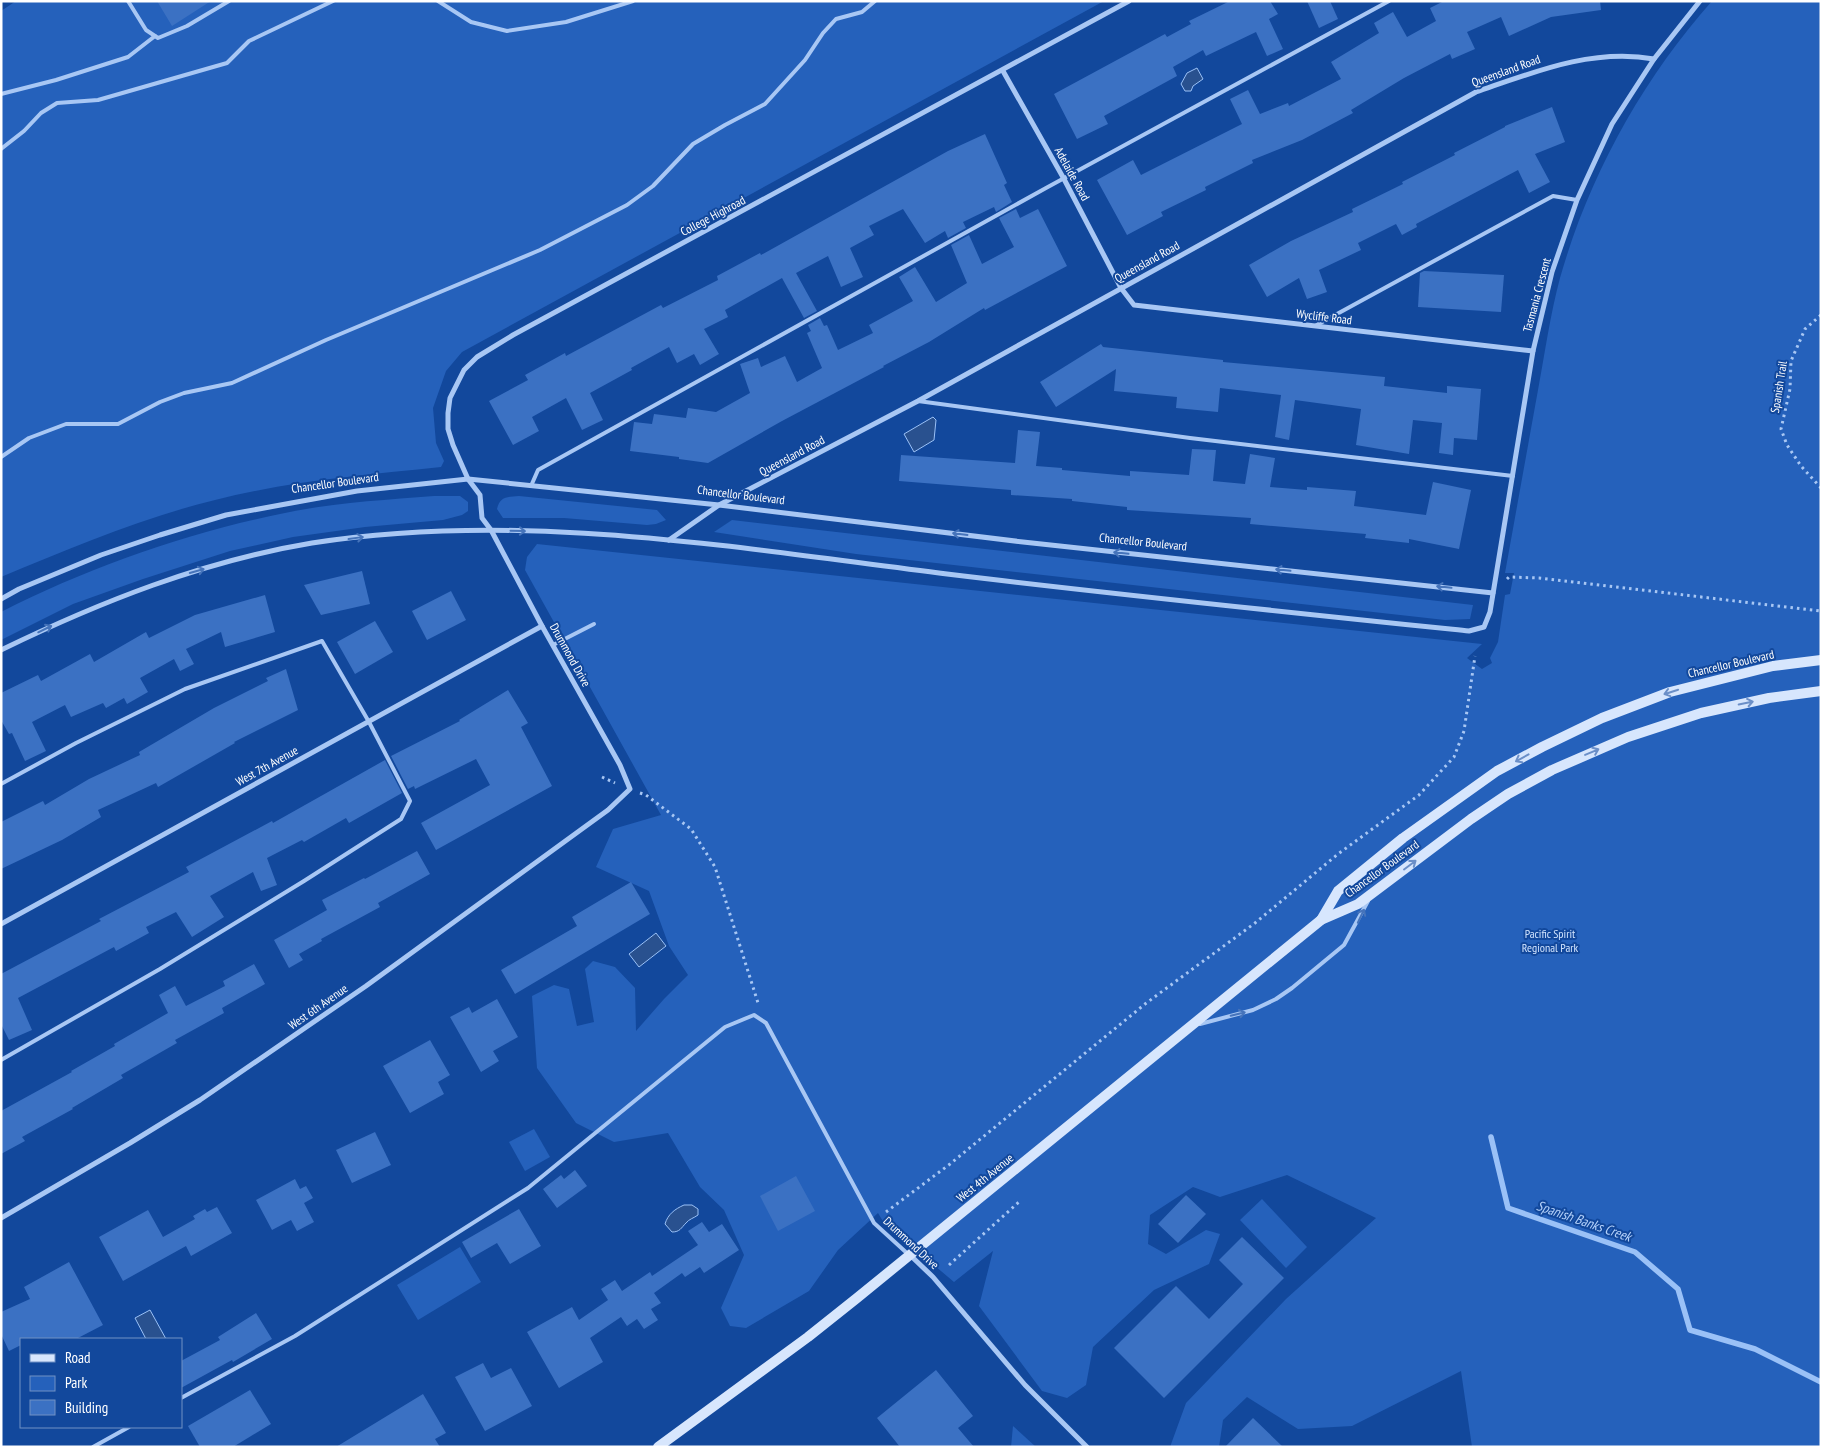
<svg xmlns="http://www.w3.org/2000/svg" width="1822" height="1448" viewBox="0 0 1822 1448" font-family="'PT Sans Narrow',sans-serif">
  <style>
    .green { fill: #2561bb }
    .water { fill: #29518f; stroke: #9ac1f7 }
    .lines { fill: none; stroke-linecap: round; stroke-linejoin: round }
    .stream { stroke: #9ac1f7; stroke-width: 5.5 }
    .building { fill: #3b71c3 }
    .path { stroke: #a8c7f4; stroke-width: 3; stroke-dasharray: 2.5 4; stroke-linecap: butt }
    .lane { stroke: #a8c7f4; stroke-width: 4 }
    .street { stroke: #a8c7f4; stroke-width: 5 }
    .secondary { stroke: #d7e6fd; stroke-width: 10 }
    .oneway { stroke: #4674bb }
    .oneway2 { stroke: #6b8fc8 }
    .labels { text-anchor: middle; stroke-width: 4; stroke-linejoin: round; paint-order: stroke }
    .street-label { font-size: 12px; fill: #fff; stroke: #12489c }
    .park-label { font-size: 12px; fill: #d0e3fe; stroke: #12489c }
    .water-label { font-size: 14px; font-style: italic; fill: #b4d1fa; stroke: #12489c }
  </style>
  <rect width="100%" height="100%" fill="#12489c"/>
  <g class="green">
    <path d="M 16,1 L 1104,1 L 462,352 L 446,371 L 433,408 L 436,443 L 444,461 L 441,467 C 365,475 289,481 215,500 C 141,518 71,548 1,577 L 1,11 Z"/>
    <path d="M 1712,1 L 1821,1 L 1821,1447 L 1472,1447 L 1461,1371 L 1352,1426 L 1298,1429 L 1247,1397 L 1223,1420 L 1219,1447 L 1170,1447 L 1186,1403 L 1286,1299 L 1376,1218 L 1287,1175 L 1220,1197 L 1193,1187 L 1150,1215 L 1148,1244 L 1166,1254 L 1206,1230 L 1220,1234 L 1209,1264 L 1154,1290 L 1093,1347 L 1086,1385 L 1067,1398 L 1042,1391 L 979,1306 L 993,1251 L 954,1282 L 884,1223 L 878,1213 L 838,1250 L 809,1291 L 746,1328 L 730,1326 L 721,1308 L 744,1255 L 724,1210 L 700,1187 L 668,1133 L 614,1142 L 576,1123 L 537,1068 L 532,996 L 554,985 L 569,989 L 577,1026 L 594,1022 L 585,969 L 593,961 L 615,967 L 635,988 L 636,1031 L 664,999 L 688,975 L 669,946 L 649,891 L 596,867 L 613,829 L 661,815 L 525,570 L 527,557 L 537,544 L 1482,644 L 1467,658 L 1482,669 L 1492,663 L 1490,658 L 1498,642 L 1505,595 L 1510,594 L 1514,573 L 1505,573 C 1516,512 1527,451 1538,390 C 1545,353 1550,315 1560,278 C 1589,176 1642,80 1712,1 Z"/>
    <path d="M 434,496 L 460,496 L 468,502 L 468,511 L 462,515 L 443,520 L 365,527 L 293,537 L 230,551 L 143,579 L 73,604 L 1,640 L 1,612 C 87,568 186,533 280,514 C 330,503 383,500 434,496 Z"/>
    <path d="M 519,496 L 657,510 L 666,520 L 656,524 L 647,525 L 564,518 L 503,518 L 497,509 C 500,496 508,497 519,496 Z"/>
    <polygon points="732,520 1473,605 1470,619 1445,620 856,554 714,532"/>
    <polygon points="534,1129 550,1157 525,1171 509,1142"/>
    <polygon points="1262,1199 1307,1247 1286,1268 1240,1220"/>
    <polygon points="460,1247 481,1282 418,1320 397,1285"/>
    <polygon points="1013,1426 1036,1447 1011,1447"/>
  </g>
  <g class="water">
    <polygon points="1197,68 1203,79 1193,86 1191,91 1185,91 1181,84 1187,73"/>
    <polygon points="933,417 936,420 934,440 914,452 904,434"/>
    <polygon points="656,933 666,946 639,967 629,954"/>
    <path d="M 684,1205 L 692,1205 L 698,1209 L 698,1215 C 694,1218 689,1219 686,1223 C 681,1228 680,1232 672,1232 L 665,1224 C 668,1214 675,1209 684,1205 Z"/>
    <polygon points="150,1310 166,1339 146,1339 135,1318"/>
  </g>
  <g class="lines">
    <polyline class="stream" points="1491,1137 1508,1208 1635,1252 1678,1289 1690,1330 1755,1349 1821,1382"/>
  </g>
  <g class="building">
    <polygon points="157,1 211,1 172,26"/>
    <polygon points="1230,1 1270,1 1278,14 1269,19 1283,49 1267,56 1256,32 1206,56 1203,50 1173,67 1177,76 1104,116 1108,124 1077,139 1054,94 1165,34 1167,37 1191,24 1189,21"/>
    <polygon points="1307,1 1330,1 1338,19 1319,28"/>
    <polygon points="1444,1 1600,1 1601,10 1551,17 1509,36 1501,17 1467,32 1475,49 1452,59 1450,54 1404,78 1351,110 1353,113 1302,140 1252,160 1253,163 1205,187 1206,190 1161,212 1163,216 1127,235 1097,180 1133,160 1141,175 1242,124 1230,99 1248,90 1260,114 1288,103 1289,106 1341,79 1331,62 1379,33 1374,23 1393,12 1407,37 1436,21 1430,8"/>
    <polygon points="1552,107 1565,142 1535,154 1550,182 1529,193 1518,170 1416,224 1417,227 1402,235 1396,224 1358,243 1361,250 1319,270 1327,292 1307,299 1299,278 1267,297 1249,265 1291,241 1353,212 1352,209 1403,184 1402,182 1455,155 1454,153 1505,127 1505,126"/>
    <polygon points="985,134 1007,183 1004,185 1012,202 996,212 994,207 963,222 966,228 948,238 945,231 925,243 903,209 869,226 874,235 850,248 863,277 841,287 828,256 796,273 817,311 804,318 782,278 725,310 728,317 704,329 719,354 700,365 694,354 677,363 669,347 631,368 632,370 590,393 603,420 582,430 566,398 532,417 539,431 513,445 489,401 528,380 525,375 565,353 566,356 661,305 663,308 718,280 717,276 760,253 761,255 948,151"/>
    <polygon points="1016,209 1020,218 1038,209 1067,266 985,310 984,308 929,342 883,366 884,367 782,421 708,463 679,459 679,457 630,451 634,422 652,424 654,414 686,418 688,408 716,412 750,393 740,364 758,358 761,367 785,356 797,382 822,368 807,333 811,331 808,325 820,318 824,326 827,325 838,350 873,333 869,325 913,301 899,277 915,267 936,302 967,283 951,245 969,235 982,264 1014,247 999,218"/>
    <polygon points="1424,271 1504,275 1501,312 1418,307 1420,273"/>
    <polygon points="1101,344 1103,347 1223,360 1223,362 1385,377 1384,386 1447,393 1447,386 1481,389 1477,440 1454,438 1453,455 1439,453 1442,423 1413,420 1409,454 1356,445 1361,409 1295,400 1289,440 1275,437 1281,395 1220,388 1218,412 1176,408 1177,397 1114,391 1116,369 1056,407 1040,382"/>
    <polygon points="1018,430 1040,432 1036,466 1062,468 1062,470 1130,476 1130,471 1189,475 1192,449 1216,450 1213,481 1245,484 1250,454 1275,458 1270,487 1307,490 1307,487 1356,491 1354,506 1426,515 1433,482 1471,490 1459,549 1409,539 1409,543 1365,538 1366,534 1250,524 1251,518 1127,510 1127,507 1072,501 1072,499 1011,495 1011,490 899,481 901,455 1015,463"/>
    <polygon points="362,571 370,604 321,615 304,585"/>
    <polygon points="451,591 466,620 427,640 412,611"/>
    <polygon points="265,595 275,632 225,647 221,632 186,649 194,664 180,671 174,659 140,678 148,692 127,704 124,698 106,708 103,703 71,717 65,705 32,722 46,751 25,761 12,733 9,734 1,720 1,693 38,675 41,681 90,654 94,662 146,632 149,638 195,615"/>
    <polygon points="375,621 393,652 355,674 337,642"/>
    <polygon points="286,669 298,710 234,742 235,743 158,787 156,783 98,810 101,817 62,840 1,869 1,822 43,801 45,805 89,779 140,755 139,752 214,708 268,681 266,678"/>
    <polygon points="508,690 528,723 521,727 552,786 436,850 421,823 490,785 476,759 415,789 414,786 408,789 391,756 460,721 459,720"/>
    <polygon points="385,760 402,793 349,823 346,818 304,842 302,840 267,858 277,885 261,891 253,872 210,896 224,917 192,937 176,912 146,927 149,933 116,951 114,947 18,998 32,1030 9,1040 1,1024 1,974 101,921 99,919 189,872 186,867 272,821 273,823"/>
    <polygon points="417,851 430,874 378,903 380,907 321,939 322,941 299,954 303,960 289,968 274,940 327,910 322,900 364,878 365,879"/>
    <polygon points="631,882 650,914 515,994 501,970 577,926 572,917"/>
    <polygon points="254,964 265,984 222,1008 224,1013 175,1040 177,1043 121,1075 123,1078 72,1108 73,1109 22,1137 25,1141 1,1154 1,1111 72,1072 71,1071 115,1046 114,1044 168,1013 159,995 175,986 186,1006 225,986 223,981"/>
    <polygon points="497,999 518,1037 493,1051 499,1061 481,1072 450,1017 469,1007 472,1013"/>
    <polygon points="430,1040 450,1075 438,1082 444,1094 410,1113 383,1066"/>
    <polygon points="375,1132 391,1165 352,1183 336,1150"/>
    <polygon points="575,1170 587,1186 557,1208 543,1189 561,1175 564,1179"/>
    <polygon points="796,1176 815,1211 778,1231 760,1196"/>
    <polygon points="295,1179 300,1189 306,1186 313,1198 304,1203 314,1222 297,1231 291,1220 272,1230 256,1200"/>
    <polygon points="1186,1195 1206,1214 1178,1243 1158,1224"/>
    <polygon points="217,1207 232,1233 191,1256 186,1246 123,1281 99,1237 148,1210 163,1237 195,1219 193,1216 205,1209 207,1212"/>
    <polygon points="519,1209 541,1246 510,1264 497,1243 471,1258 462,1242"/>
    <polygon points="702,1222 709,1232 722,1224 739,1250 704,1273 700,1267 685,1277 682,1273 654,1293 661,1303 651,1309 658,1320 644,1329 637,1319 627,1326 621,1317 590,1338 603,1362 559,1388 527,1332 572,1307 579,1320 608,1300 601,1289 615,1280 622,1291 650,1272 652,1276 698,1245 688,1231"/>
    <polygon points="1242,1237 1284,1278 1164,1398 1114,1348 1176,1286 1209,1319 1243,1284 1219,1260"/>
    <polygon points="69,1262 103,1325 76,1339 21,1339 21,1345 9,1351 1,1334 1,1312 30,1299 24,1287"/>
    <polygon points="256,1313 272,1339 233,1362 232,1360 181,1388 181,1361 220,1340 218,1337"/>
    <polygon points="483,1363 491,1378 511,1368 532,1406 485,1431 455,1377"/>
    <polygon points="936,1370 973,1416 958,1428 974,1447 900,1447 877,1418"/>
    <polygon points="250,1390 271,1424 233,1447 200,1447 188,1426"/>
    <polygon points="423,1394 446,1433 435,1439 440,1447 336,1447"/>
    <polygon points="1253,1418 1283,1447 1225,1447"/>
  </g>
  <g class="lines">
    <g class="path">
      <polyline points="1821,315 1805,329 1791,361 1790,389 1781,429 1787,445 1801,466 1821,488"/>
      <polyline points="1507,579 1509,577 1539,578 1821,611"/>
      <polyline points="602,777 615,783"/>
      <polyline points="640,793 646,795 691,829 715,867 759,1006"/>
      <polyline points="886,1212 950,1164 1145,1004 1255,923 1338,854 1419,795 1454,757 1464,731 1475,656"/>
      <polyline points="949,1265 1020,1201"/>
    </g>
    <g class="lane">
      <polyline points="128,1 146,30 158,38 187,26 229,1"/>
      <polyline points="438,1 471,22 507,31 566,22 633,1"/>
      <polyline points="1,94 56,80 128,57 155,36"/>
      <polyline points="1,149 24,131 41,113 57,103 98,100 227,63 249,41 333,1"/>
      <polyline points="1315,326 1553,196 1577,200"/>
      <polyline points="918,401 1190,438 1513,476"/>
      <polyline points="1,457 29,438 66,424 118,424 160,402 184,393 232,383 326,340 540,250 627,205 653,186 693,144 725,125 765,104 805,60 823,33 836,19 862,12 875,1"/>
      <polyline points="531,486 538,470 1046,188 1389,1"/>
      <polyline points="553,645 594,624"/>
      <polyline points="1,784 76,743 185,689 322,641 369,722 410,801 401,819 304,881 160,969 1,1060"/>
      <polyline points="1200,1024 1253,1010 1276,999 1292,988 1344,945 1368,901"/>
      <polyline points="181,1398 295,1336 528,1188 725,1027 754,1015 766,1023 874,1223 909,1255"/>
      <polyline points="93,1447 129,1427"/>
    </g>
    <g class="street">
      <polyline points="1003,71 1064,179 1121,288 1134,305 1533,351"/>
      <path d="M 669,540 L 719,505 L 918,401 L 1476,92 C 1534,72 1592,48 1654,59"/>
      <polyline points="1,599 19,589 101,555 160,535 226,515 357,491 468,479 719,505 1023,542 1493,593"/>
      <path d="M 1,650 C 100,602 203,561 312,543 C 524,510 736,548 947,574 C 1120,595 1295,613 1469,631 L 1484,627 L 1490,612 L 1533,351 L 1552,272 L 1577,200 L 1612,124 L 1654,59 L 1700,1"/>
      <polyline points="1,924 542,626"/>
      <polyline points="1,1218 130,1143 200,1100 366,986 608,810 630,789 620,765 542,626 491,530 482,518 480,495 468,479 453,445 448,429 448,413 450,398 464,370 477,357 513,335 1129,1"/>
      <polyline points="910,1255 933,1277 1025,1385 1087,1447"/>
    </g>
    <g class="secondary">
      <polyline points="1321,920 1338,891 1403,838 1497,771 1542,747 1602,718 1670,692 1773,666 1821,660"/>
      <polyline points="658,1447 808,1337 857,1298 1321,920 1358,904 1471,819 1508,794 1552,770 1628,737 1701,713 1769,698 1821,691"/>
    </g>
  </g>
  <defs><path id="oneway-shaft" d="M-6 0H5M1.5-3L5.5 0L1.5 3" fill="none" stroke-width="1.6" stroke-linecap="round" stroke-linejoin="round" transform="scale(1.25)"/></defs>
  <g class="oneway">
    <use href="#oneway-shaft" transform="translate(518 531) rotate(1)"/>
    <use href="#oneway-shaft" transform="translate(960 534) rotate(-173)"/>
    <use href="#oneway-shaft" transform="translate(356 538) rotate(-8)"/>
    <use href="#oneway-shaft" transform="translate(1121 553) rotate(-174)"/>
    <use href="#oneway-shaft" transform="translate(1283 570) rotate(-174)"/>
    <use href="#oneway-shaft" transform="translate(197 571) rotate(-16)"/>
    <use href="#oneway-shaft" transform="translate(1444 587) rotate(-174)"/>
    <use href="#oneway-shaft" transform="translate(45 629) rotate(-26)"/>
    <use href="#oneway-shaft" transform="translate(1361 916) rotate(-65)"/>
    <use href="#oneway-shaft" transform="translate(1238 1014) rotate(-14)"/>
  </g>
  <g class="oneway2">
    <use href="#oneway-shaft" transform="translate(1671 692) rotate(162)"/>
    <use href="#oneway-shaft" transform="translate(1746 703) rotate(-12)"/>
    <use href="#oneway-shaft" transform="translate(1592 752) rotate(-23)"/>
    <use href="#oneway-shaft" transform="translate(1522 758) rotate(151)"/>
    <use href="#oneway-shaft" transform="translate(1410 865) rotate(-37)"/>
  </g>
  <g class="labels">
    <g class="street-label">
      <text transform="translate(1506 71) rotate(-20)" y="4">Queensland Road</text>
      <text transform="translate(1072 174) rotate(61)" y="4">Adelaide Road</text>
      <text transform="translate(713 216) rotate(-28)" y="4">College Highroad</text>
      <text transform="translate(1147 262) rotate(-29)" y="4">Queensland Road</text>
      <text transform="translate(1537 295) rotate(-75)" y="4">Tasmania Crescent</text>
      <text transform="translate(1324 317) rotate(7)" y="4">Wycliffe Road</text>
      <text transform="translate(1779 387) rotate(-81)" y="4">Spanish Trail</text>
      <text transform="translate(792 456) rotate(-28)" y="4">Queensland Road</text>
      <text transform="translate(335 483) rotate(-8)" y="4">Chancellor Boulevard</text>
      <text transform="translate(741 495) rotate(7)" y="4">Chancellor Boulevard</text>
      <text transform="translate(1143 542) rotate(6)" y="4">Chancellor Boulevard</text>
      <text transform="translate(570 655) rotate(61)" y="4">Drummond Drive</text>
      <text transform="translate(1731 664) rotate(-13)" y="4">Chancellor Boulevard</text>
      <text transform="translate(267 766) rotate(-29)" y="4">West 7th Avenue</text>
      <text transform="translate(1382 869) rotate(-36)" y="4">Chancellor Boulevard</text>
      <text transform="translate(318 1007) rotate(-35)" y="4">West 6th Avenue</text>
      <text transform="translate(985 1178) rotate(-39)" y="4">West 4th Avenue</text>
      <text transform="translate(911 1243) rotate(43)" y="4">Drummond Drive</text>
    </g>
    <g class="park-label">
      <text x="1550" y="938">Pacific Spirit<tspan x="1550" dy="14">Regional Park</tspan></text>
    </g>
    <g class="water-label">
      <text transform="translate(1584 1221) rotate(19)" y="5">Spanish Banks Creek</text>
    </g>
  </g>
  <rect width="1822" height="1448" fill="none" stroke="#ffffff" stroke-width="5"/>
  <rect x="20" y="1338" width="162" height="90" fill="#12489c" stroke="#7191c4"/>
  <rect x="30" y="1354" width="25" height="8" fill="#d7e6fd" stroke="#7191c4"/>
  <text x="65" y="1363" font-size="15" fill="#ffffff">Road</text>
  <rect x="30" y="1376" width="25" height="15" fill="#2561bb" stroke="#7191c4"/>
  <text x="65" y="1388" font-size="15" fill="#ffffff">Park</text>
  <rect x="30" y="1400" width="25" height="15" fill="#3b71c3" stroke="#7191c4"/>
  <text x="65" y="1413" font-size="15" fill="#ffffff">Building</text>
</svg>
